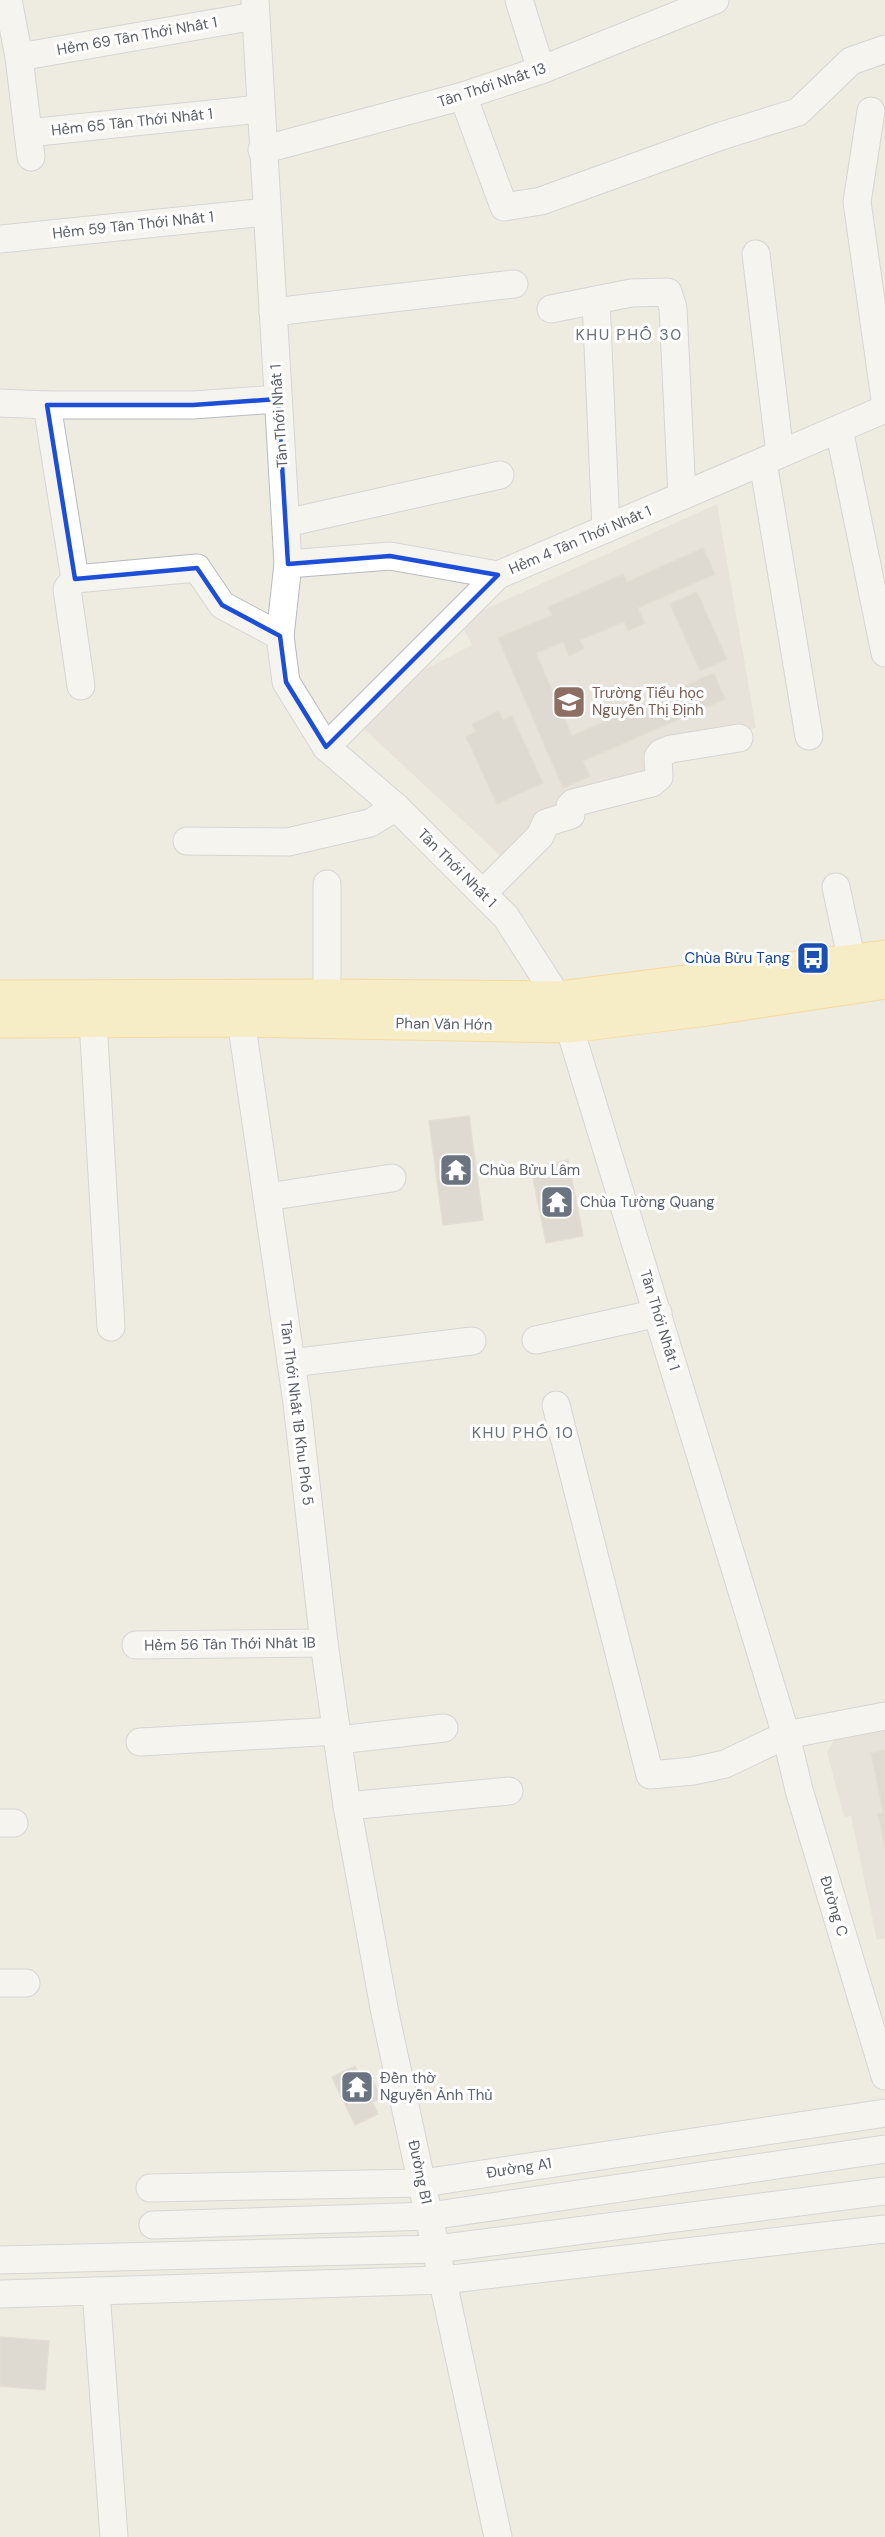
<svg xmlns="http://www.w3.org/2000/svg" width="885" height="2537" viewBox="0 0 885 2537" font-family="'DM Sans',sans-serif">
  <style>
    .education { fill: #dedad0 }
    .building { fill: #c9c5be; stroke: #d4cdbf; stroke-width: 1.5 }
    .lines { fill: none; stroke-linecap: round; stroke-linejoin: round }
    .minor-casing { stroke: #b7babf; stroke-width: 29 }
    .major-casing { stroke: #ffc749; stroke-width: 35 }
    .minor { stroke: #fff; stroke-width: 27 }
    .major { stroke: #ffeea5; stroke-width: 33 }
    .marked { fill: none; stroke: #1d4ed8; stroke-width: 4.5; stroke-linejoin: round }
    .labels { text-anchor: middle; stroke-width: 6; stroke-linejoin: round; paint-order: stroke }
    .street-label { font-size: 15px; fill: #5a5e64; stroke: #fff }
    .education-label { font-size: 15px; fill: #785e54; stroke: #fff; text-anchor: start }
    .transit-label { font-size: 15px; fill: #164399; stroke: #fff; text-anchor: end }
    .worship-label { font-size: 15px; fill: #5b616d; stroke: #fff; text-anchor: start }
    .neighbourhood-label { font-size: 16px; letter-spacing: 1.5px; fill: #6a7176; stroke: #fff }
  </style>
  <rect width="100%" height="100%" fill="#eeebe1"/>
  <g class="education">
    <polygon points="717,504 756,728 647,747 651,776 563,811 531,820 533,834 506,861 362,727 410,677 472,645 461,623 468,617"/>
    <polygon points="885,1724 885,1938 877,1940 851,1816 844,1817 827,1752 839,1733"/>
  </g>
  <g class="building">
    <polygon points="703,548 715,574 638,608 645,623 628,631 624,622 580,640 584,649 569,656 563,642 536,653 572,736 714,673 725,699 583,761 590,776 563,788 498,638 552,615 548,607 623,574 627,582"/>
    <polygon points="697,592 727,659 700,671 670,604"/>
    <polygon points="499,711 503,720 512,716 543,783 497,804 466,737 476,732 472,724"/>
    <polygon points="469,1116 483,1220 443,1225 429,1121"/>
    <polygon points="568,1160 583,1236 546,1243 531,1168"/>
    <polygon points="885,1750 885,1848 878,1814 883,1813 871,1753"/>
    <polygon points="355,2066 360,2076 369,2072 381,2098 372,2102 378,2114 355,2125 332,2077"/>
    <polygon points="0,2337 49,2341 45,2390 0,2386"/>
  </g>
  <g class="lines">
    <g class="minor-casing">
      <g id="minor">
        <polyline points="8,0 19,57 31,157"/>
        <polyline points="255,0 288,564 280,636 286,682 326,747 396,807 506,917 558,998 569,1026 786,1735 799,1790 885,2076"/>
        <polyline points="519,0 541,70"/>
        <polyline points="19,57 255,16"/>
        <polyline points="463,96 504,207 541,201 721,136 798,112 851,61 885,49"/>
        <polyline points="871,111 857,202 885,399"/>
        <polyline points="28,133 260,109"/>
        <polyline points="262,150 463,96 541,70 715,0"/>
        <polyline points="0,239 266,212"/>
        <polyline points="756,254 780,454"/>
        <polyline points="596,300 606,529"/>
        <polyline points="551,309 631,293 668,292 673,308 682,496"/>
        <polyline points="273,312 514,284"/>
        <polyline points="0,403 47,405"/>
        <polyline points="839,429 885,653"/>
        <polyline points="763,462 809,736"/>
        <polyline points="286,523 500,475"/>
        <polyline points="288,564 390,556 498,575"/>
        <polyline points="75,579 197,568 222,605 280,636"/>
        <polyline points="81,686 67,589 75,579 47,405 193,405 278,399"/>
        <polyline points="326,747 498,575 885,409"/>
        <polyline points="187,841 288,842 370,823 396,807"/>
        <polyline points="327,884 327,996"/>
        <polyline points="836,887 852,962"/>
        <polyline points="483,893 540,836 546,823 571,815 570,806 573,803 652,783 659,777 658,757 661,753 671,749 739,738"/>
        <polyline points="93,1020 111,1327"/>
        <polyline points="241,1020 297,1403 324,1643 347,1806 385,2013 498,2537"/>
        <polyline points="267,1197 392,1178"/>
        <polyline points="536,1340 658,1313"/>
        <polyline points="291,1363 472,1341"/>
        <polyline points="556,1405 650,1775 693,1771 725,1764 786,1735 885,1716"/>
        <polyline points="136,1645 324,1643"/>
        <polyline points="339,1740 444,1728"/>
        <polyline points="140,1742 337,1731"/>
        <polyline points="347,1806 509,1791"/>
        <polyline points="0,1823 14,1823"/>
        <polyline points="0,1983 26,1983"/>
        <polyline points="150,2188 423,2183 885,2113"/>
        <polyline points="153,2225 430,2216 885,2149"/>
        <polyline points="0,2260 437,2249 885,2191"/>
        <polyline points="96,2291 114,2537"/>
        <polyline points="0,2294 443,2280 885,2229"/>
      </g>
    </g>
    <g class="major-casing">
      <g id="major">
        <polyline points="0,997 327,996 558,998 885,957"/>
        <polyline points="0,1021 241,1020 569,1026 707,1009 885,982"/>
      </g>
    </g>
    <use href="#minor" class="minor"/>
    <use href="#major" class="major"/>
  </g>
  <path d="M0 0H885V2537H0ZM 278,399 L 288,564 L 390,556 L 498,575 L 326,747 L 286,682 L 280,636 L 222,605 L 197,568 L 75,579 L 47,405 L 193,405 Z" fill="#eeebe1" fill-opacity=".55" fill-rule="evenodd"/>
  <path class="marked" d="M 278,399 L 288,564 L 390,556 L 498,575 L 326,747 L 286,682 L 280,636 L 222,605 L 197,568 L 75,579 L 47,405 L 193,405 Z"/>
  <defs>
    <g id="school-square" transform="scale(1.725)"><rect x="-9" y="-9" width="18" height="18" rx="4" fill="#8d6e63" stroke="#fff"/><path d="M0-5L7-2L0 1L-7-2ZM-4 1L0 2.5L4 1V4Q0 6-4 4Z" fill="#fff"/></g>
    <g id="bus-square" transform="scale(1.725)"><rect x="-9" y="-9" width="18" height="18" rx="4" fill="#1a4fb4" stroke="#fff"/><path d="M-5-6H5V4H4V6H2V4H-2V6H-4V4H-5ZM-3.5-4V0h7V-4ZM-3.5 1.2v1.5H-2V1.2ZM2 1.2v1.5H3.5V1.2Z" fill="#fff"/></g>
    <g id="temple-square" transform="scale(1.725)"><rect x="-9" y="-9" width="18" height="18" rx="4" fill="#6b7280" stroke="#fff"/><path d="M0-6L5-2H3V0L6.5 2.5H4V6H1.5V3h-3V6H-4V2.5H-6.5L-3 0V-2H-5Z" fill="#fff"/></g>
  </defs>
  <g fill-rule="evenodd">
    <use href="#school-square" x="569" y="702"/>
    <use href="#bus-square" x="813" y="958"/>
    <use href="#temple-square" x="456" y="1170"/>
    <use href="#temple-square" x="557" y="1202"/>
    <use href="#temple-square" x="357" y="2087"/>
  </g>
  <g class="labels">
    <g class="street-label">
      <text transform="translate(137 36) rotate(-10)" y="5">Hẻm 69 Tân Thới Nhất 1</text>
      <text transform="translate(492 85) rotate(-18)" y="5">Tân Thới Nhất 13</text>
      <text transform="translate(132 122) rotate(-6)" y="5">Hẻm 65 Tân Thới Nhất 1</text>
      <text transform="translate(133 225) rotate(-6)" y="5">Hẻm 59 Tân Thới Nhất 1</text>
      <text transform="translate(279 416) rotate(-94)" y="5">Tân Thới Nhất 1</text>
      <text transform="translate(580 540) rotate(-23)" y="5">Hẻm 4 Tân Thới Nhất 1</text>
      <text transform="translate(457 868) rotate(45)" y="5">Tân Thới Nhất 1</text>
      <text transform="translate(444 1024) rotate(1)" y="5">Phan Văn Hớn</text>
      <text transform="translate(660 1320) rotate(73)" y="5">Tân Thới Nhất 1</text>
      <text transform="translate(297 1413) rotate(83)" y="5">Tân Thới Nhất 1B Khu Phố 5</text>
      <text transform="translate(230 1644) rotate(-1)" y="5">Hẻm 56 Tân Thới Nhất 1B</text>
      <text transform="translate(834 1906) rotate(73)" y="5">Đường C</text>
      <text transform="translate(519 2168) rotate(-9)" y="5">Đường A1</text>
      <text transform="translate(420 2172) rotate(78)" y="5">Đường B1</text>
    </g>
    <g class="education-label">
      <text x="592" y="698">Trường Tiểu học<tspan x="592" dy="17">Nguyễn Thị Định</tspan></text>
    </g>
    <g class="transit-label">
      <text x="790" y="963">Chùa Bửu Tạng</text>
    </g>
    <g class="worship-label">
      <text x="479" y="1175">Chùa Bửu Lâm</text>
      <text x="580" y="1207">Chùa Tường Quang</text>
      <text x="380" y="2083">Đền thờ<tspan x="380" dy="17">Nguyễn Ảnh Thủ</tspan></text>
    </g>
    <g class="neighbourhood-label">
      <text x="629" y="340">KHU PHỐ 30</text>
      <text x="523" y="1438">KHU PHỐ 10</text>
    </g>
  </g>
</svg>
